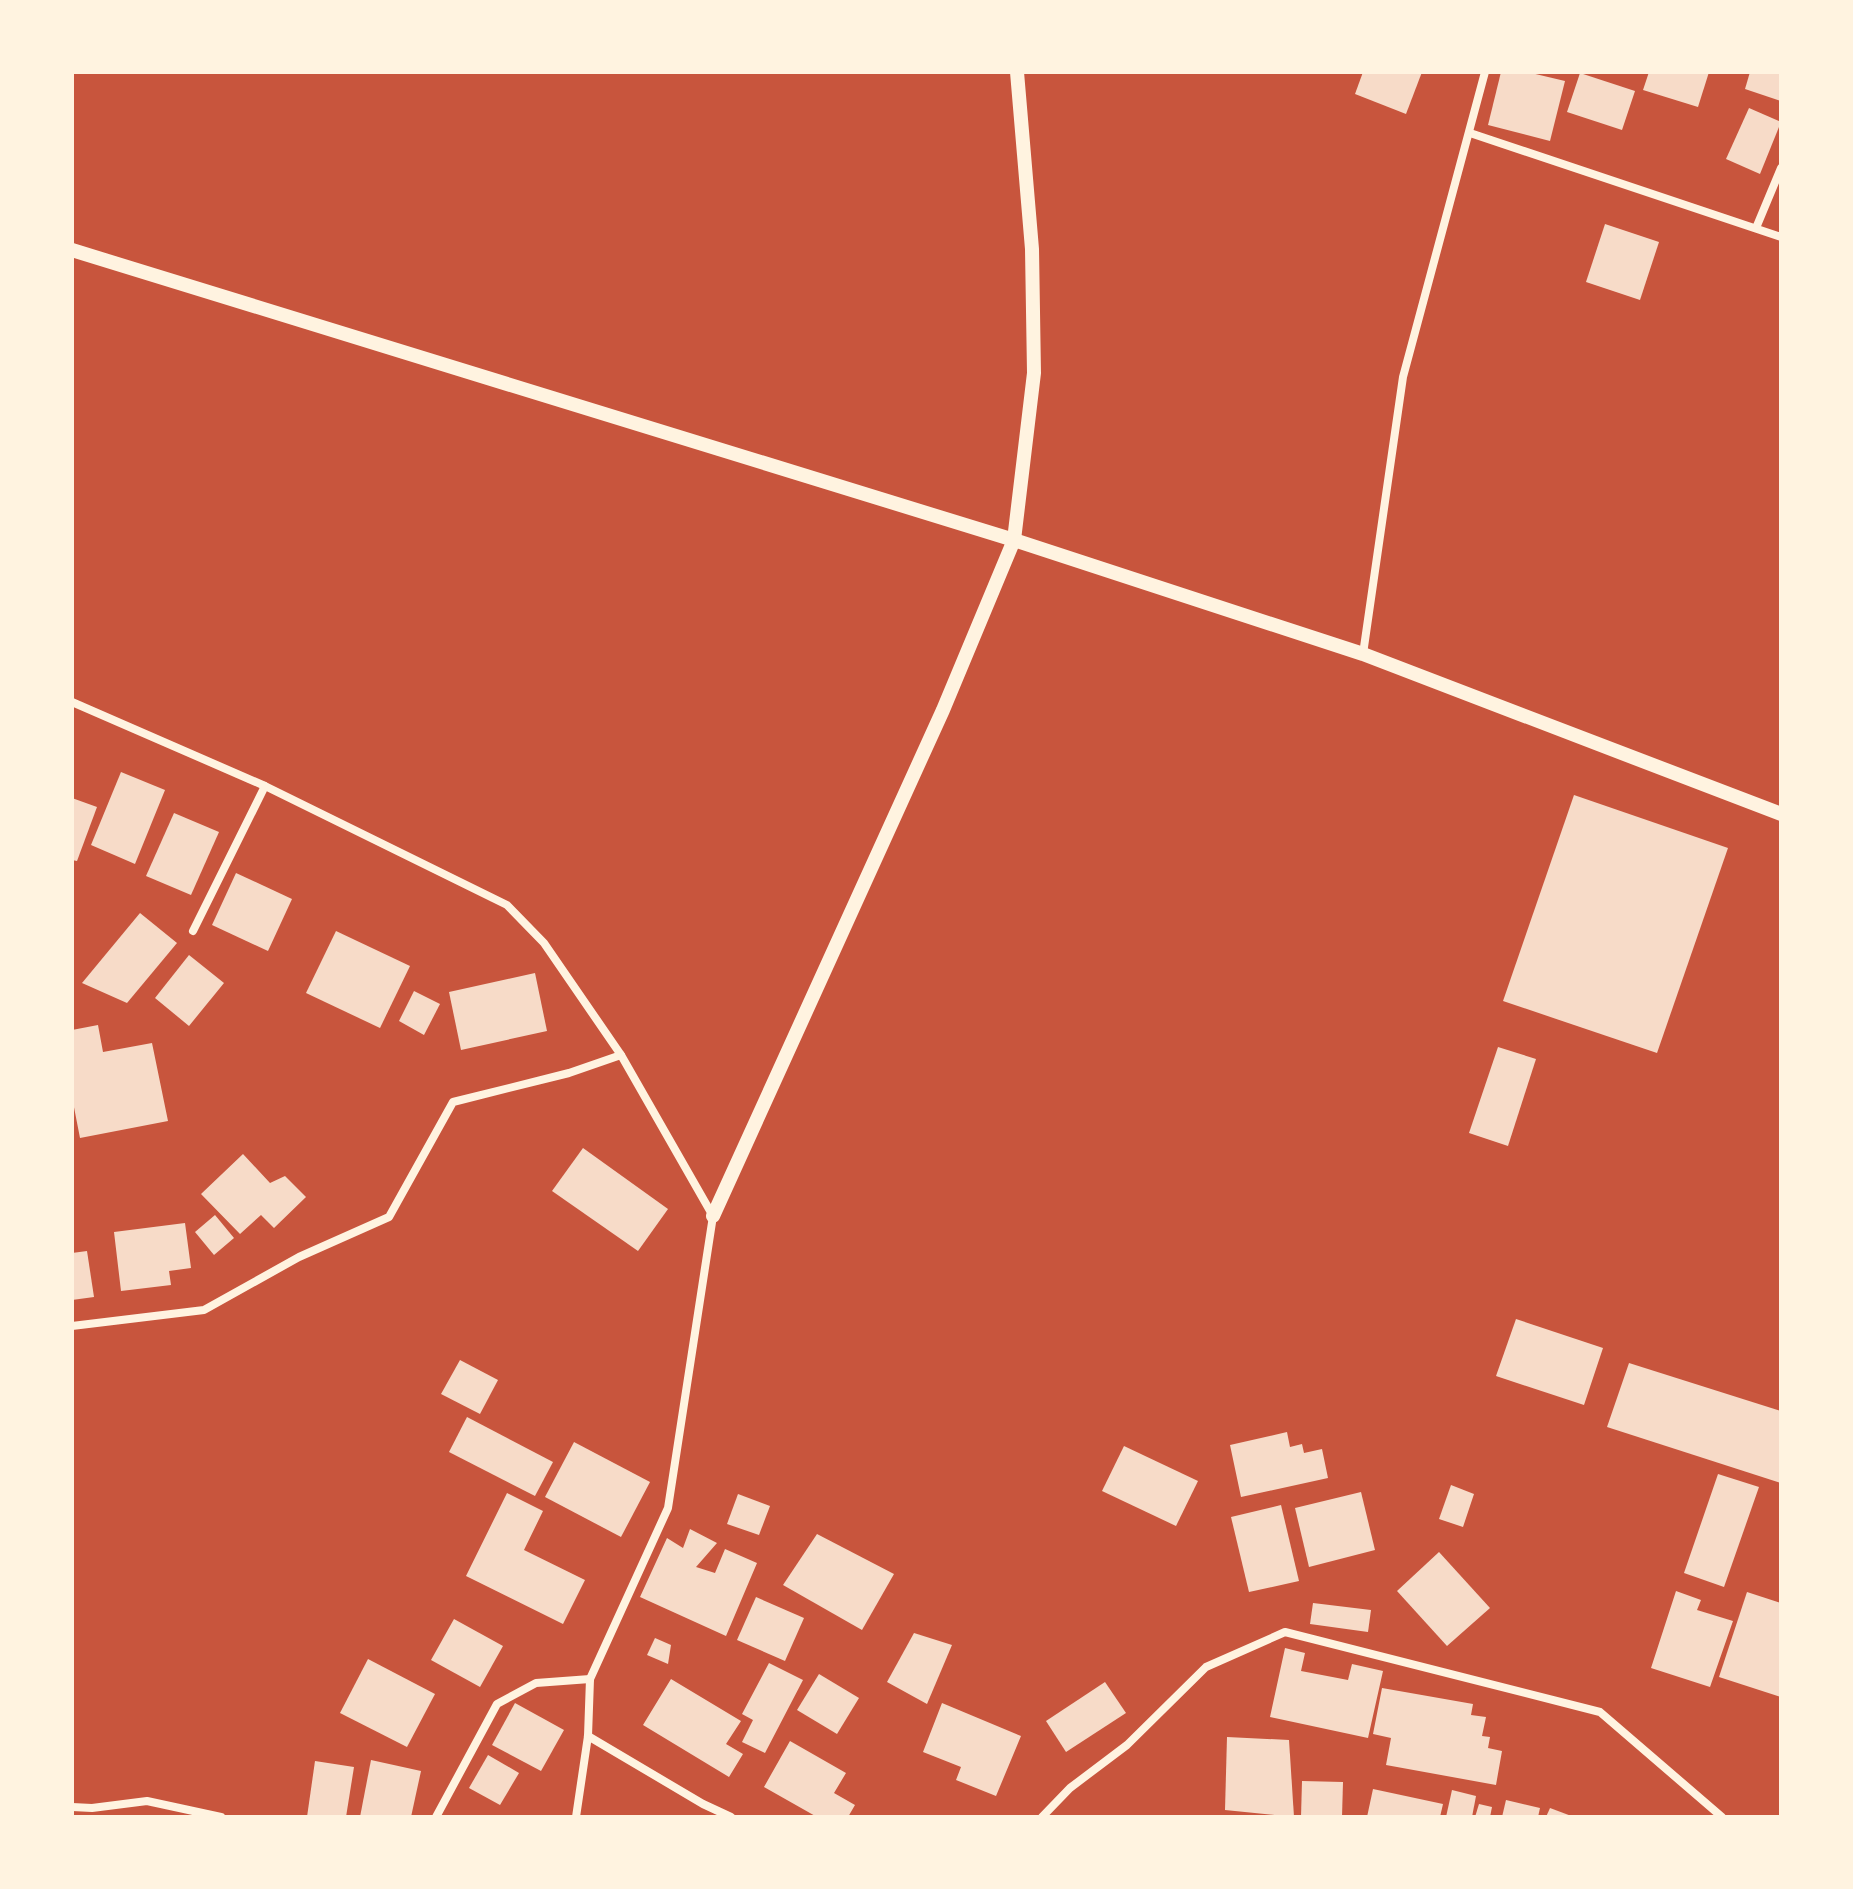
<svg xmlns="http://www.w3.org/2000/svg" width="1853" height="1889" viewBox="0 0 1853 1889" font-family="Quicksand,sans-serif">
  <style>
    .building { fill: #f7dbc8 }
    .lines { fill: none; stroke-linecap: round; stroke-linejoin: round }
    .minor { stroke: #fff3e0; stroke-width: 8 }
    .tertiary { stroke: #fff3e0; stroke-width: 14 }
  </style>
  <rect width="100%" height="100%" fill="#c8553d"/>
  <g class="building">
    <polygon points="1363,72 1422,72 1406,114 1355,94"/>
    <polygon points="1501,72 1527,72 1565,81 1550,141 1488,125"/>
    <polygon points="1649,72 1709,72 1698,107 1643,90"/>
    <polygon points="1750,72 1781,72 1781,101 1745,89"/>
    <polygon points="1580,73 1635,91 1622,130 1567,112"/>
    <polygon points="1749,108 1781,122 1760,174 1726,159"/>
    <polygon points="1605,224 1659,242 1640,300 1586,282"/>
    <polygon points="121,772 165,790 135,864 91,845"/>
    <polygon points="1574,795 1728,848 1657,1053 1503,1001"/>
    <polygon points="72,798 97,807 77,861 72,860"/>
    <polygon points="174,813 219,832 191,895 146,876"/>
    <polygon points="236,873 292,899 268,951 212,925"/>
    <polygon points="140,913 177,943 127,1003 82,983"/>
    <polygon points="336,931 410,966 380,1028 306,993"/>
    <polygon points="189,955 224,983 189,1026 155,998"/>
    <polygon points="535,973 547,1031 461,1050 449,992"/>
    <polygon points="414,991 440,1004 424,1035 399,1021"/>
    <polygon points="98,1025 103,1052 152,1043 168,1121 80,1138 72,1097 72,1030"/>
    <polygon points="1498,1047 1536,1059 1508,1146 1469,1133"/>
    <polygon points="583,1148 668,1209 638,1251 552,1191"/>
    <polygon points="243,1154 270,1183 285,1176 306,1197 274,1228 261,1215 240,1234 201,1194"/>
    <polygon points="215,1215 234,1238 214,1255 195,1232"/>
    <polygon points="185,1223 191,1268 169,1271 171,1285 121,1291 114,1232"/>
    <polygon points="87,1251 94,1297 72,1300 72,1253"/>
    <polygon points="1516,1319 1603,1348 1584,1405 1496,1376"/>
    <polygon points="460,1360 498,1380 480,1414 441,1394"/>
    <polygon points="1629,1363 1781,1411 1781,1483 1607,1427"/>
    <polygon points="467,1417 553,1462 535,1496 449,1452"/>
    <polygon points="1287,1432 1290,1447 1302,1444 1304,1453 1322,1449 1328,1478 1241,1497 1230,1445"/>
    <polygon points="574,1442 650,1482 621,1537 545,1497"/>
    <polygon points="1124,1446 1198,1481 1176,1526 1102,1491"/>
    <polygon points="1718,1474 1759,1487 1724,1587 1684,1573"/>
    <polygon points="1451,1485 1474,1494 1463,1527 1439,1519"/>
    <polygon points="1361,1492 1375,1550 1309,1567 1295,1508"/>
    <polygon points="507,1493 543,1511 524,1550 585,1580 563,1624 466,1576"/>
    <polygon points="738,1494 770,1506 759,1535 727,1524"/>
    <polygon points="1281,1505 1299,1581 1249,1592 1231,1517"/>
    <polygon points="690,1529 717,1543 696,1567 715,1573 725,1549 757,1563 726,1636 640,1597 667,1538 683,1548"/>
    <polygon points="817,1534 894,1574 862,1630 783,1585"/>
    <polygon points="1439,1552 1490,1608 1447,1646 1397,1591"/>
    <polygon points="1676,1591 1701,1600 1697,1610 1733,1621 1710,1687 1651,1668"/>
    <polygon points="1747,1592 1781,1603 1781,1697 1719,1677"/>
    <polygon points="756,1597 804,1618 785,1661 737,1640"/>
    <polygon points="1313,1603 1371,1610 1368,1632 1310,1624"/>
    <polygon points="454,1619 503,1646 480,1687 431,1660"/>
    <polygon points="914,1633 952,1645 927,1704 887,1682"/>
    <polygon points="655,1638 671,1645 668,1664 647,1655"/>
    <polygon points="1285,1648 1305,1653 1301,1671 1348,1680 1352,1664 1383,1671 1368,1738 1270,1717"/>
    <polygon points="368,1659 435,1694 407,1747 340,1713"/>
    <polygon points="769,1663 803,1680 765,1753 742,1742 753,1720 742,1714"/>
    <polygon points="819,1674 859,1698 837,1734 797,1710"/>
    <polygon points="671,1679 741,1721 726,1744 743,1754 729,1777 643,1725"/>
    <polygon points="1105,1682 1126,1713 1066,1752 1046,1721"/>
    <polygon points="1382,1688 1473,1704 1471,1715 1486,1717 1482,1736 1490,1737 1488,1748 1502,1751 1496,1785 1386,1765 1391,1738 1373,1734"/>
    <polygon points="515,1703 564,1730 541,1771 492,1745"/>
    <polygon points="942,1703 1021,1736 996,1796 956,1780 961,1767 923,1752"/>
    <polygon points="1227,1737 1289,1740 1294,1817 1225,1810"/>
    <polygon points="790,1741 846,1773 834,1793 855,1805 848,1817 817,1817 764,1787"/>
    <polygon points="488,1755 519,1773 500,1805 469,1788"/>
    <polygon points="371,1760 421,1771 411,1817 360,1817"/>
    <polygon points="315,1761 354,1767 346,1817 307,1817"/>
    <polygon points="1302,1781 1343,1782 1342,1817 1301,1817"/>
    <polygon points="1373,1789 1443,1804 1440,1817 1367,1817"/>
    <polygon points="1452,1790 1476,1796 1472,1817 1446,1817"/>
    <polygon points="1506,1800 1540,1808 1538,1817 1502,1817"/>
    <polygon points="1479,1804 1492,1807 1490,1817 1475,1817"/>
    <polygon points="1550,1808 1574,1817 1546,1817"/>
  </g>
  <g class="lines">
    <g class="minor">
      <polyline points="1470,133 1781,237"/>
      <polyline points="1756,228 1781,168"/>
      <polyline points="1363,654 1403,377 1485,72"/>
      <polyline points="72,702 265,786 507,905 544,943 621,1055 713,1216 668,1508 590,1679 588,1736 576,1817"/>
      <polyline points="193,931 265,786"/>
      <polyline points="72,1326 204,1310 299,1257 389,1217 453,1102 569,1073 621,1055"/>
      <polyline points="588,1736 703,1804 731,1817"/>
      <polyline points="72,1807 92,1808 147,1801 221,1817"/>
      <polyline points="436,1817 497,1704 536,1683 590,1679"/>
      <polyline points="1042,1817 1070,1788 1127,1745 1206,1667 1285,1632 1600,1712 1722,1817"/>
    </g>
    <g class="tertiary">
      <polyline points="72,250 1014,540 1363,654 1781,814"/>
      <polyline points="713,1216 943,710 1014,540 1034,373 1032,249 1017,72"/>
    </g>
  </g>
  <rect width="1853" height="1889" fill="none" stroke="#fff3e0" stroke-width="148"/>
</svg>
